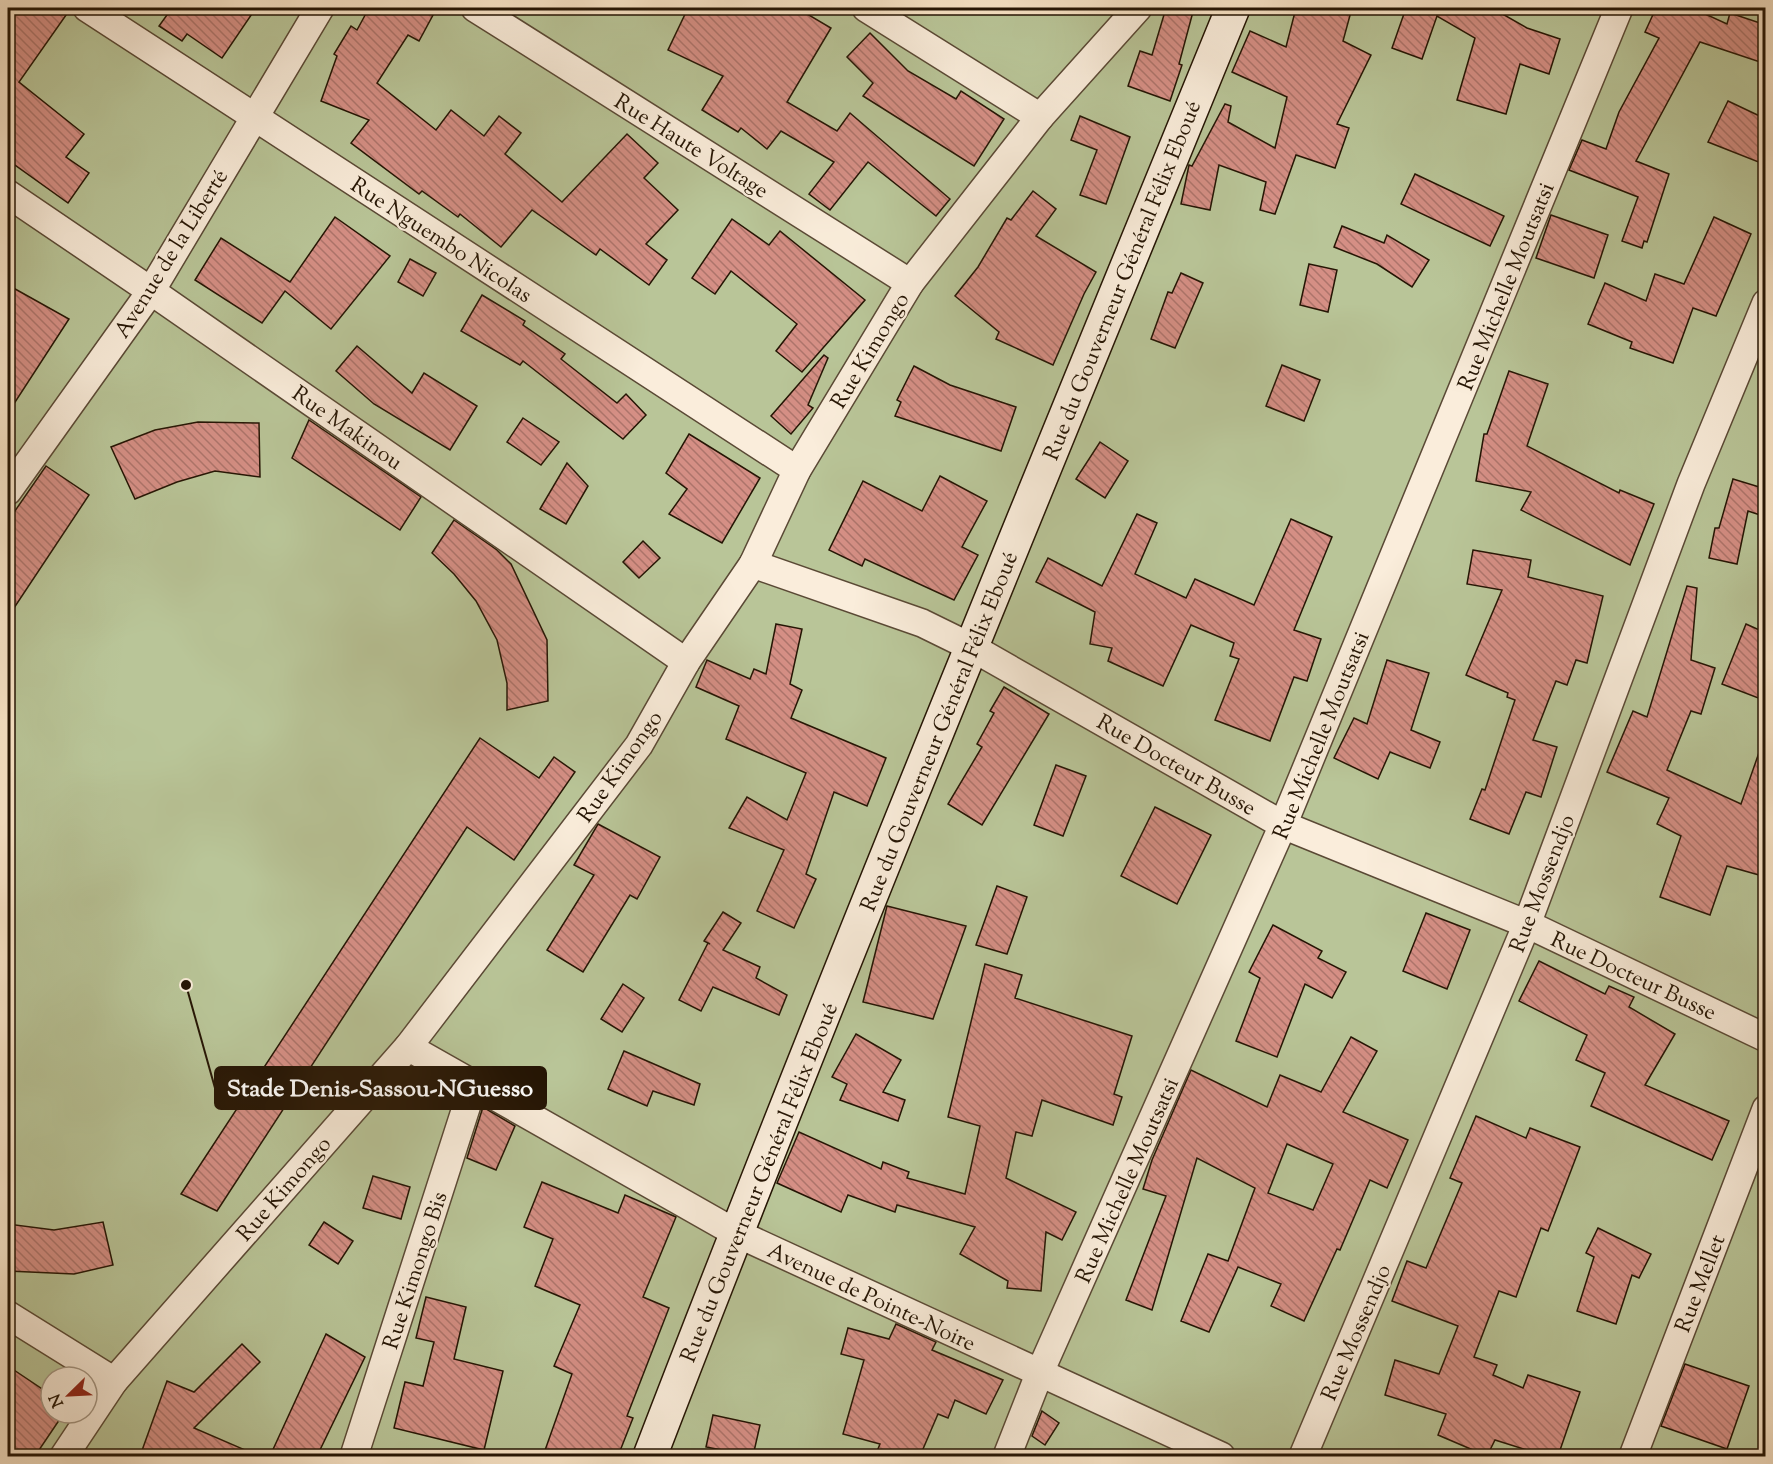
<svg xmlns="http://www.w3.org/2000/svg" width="1773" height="1464" viewBox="0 0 1773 1464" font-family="'Sorts Mill Goudy',serif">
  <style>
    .green { fill: #b9c598; stroke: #6f6d4e; stroke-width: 1.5; fill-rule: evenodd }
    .building { fill: url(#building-back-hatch); stroke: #251504; stroke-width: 1.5; fill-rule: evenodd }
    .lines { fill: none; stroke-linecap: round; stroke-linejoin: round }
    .minor-casing { stroke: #5a4935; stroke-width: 30 }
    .secondary-casing { stroke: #251504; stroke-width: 36 }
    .minor { stroke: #faeddb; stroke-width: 27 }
    .secondary { stroke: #faeddb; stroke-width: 33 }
    .labels { text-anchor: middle; stroke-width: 4.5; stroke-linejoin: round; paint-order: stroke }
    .street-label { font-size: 22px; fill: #251504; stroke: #faeddb }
    .leader { fill: none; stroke: #251504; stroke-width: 2 }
    .callout-dot { fill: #251504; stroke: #faeddb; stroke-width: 2 }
    .callout { fill: #251504; stroke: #251504; stroke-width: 2 }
    .callout-label { font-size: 24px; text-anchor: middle; font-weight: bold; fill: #fff }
  </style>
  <defs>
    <pattern id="building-back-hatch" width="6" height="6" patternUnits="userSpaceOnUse" patternTransform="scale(1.5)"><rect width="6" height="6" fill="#d58f85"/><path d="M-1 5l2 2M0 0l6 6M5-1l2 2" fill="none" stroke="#ad746b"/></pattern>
  </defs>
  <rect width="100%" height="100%" fill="#f8e4c7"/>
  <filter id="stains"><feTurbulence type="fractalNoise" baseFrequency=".00333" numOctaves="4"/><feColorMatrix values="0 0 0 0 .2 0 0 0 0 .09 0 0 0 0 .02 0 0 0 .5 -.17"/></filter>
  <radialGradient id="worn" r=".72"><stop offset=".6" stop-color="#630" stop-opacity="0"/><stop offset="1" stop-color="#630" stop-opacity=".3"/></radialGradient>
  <path class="green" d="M 8,8 L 1765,8 L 1765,1456 L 8,1456 ZM 51,1377 L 87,1377 L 87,1413 L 51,1413 Z"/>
  <g class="building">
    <polygon points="8,8 71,8 19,82 84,134 66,157 89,173 68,203 8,160"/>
    <polygon points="172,8 256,8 222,58 187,34 182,41 159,26"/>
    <polygon points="369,8 418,8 433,15 419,41 408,35 377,83 436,130 451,110 484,136 499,116 521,133 505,154 562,202 627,134 658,163 644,178 678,210 646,244 667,260 649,285 600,249 596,255 532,210 501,247 460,214 458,217 422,191 419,194 351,143 369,120 321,101 337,56 334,54 351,26 357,30"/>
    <polygon points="688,8 797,8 831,28 787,102 837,131 850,113 950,199 936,216 868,162 830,210 809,194 834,162 781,131 767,149 741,128 738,132 702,110 723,76 668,50"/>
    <polygon points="1166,8 1194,8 1179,64 1182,65 1170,101 1128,86 1140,51 1152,55"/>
    <polygon points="1296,8 1352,8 1343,41 1371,55 1337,124 1349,128 1335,168 1296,155 1275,214 1260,210 1266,182 1219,165 1210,210 1181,204 1189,165 1192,166 1225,104 1231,106 1228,122 1275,148 1287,97 1232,72 1250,31 1286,47"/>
    <polygon points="1406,8 1492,8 1527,28 1560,39 1549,74 1520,64 1506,114 1457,100 1475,38 1437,16 1422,59 1392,48"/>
    <polygon points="1656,8 1692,8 1727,24 1730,13 1766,25 1766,64 1700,42 1636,161 1669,174 1647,242 1644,241 1642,248 1622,241 1638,197 1569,170 1582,140 1606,149 1619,112 1659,38 1645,32"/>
    <polygon points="870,33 908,71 956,99 961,91 1004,119 974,166 863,96 873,83 847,57"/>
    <polygon points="1728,101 1766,119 1766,165 1708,142"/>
    <polygon points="1080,116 1130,137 1106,204 1080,195 1097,150 1071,140"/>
    <polygon points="1415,174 1504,216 1490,246 1401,204"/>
    <polygon points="1033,191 1056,209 1036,236 1096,272 1084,294 1053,365 996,339 999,332 955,296 978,267 1007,218 1011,220"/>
    <polygon points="1551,215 1608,235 1594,278 1536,258"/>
    <polygon points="335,217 390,256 331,329 285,291 262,323 195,280 221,238 290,282"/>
    <polygon points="1714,217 1751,234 1716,316 1693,308 1673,363 1630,348 1632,342 1588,324 1605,283 1646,301 1655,274 1684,284"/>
    <polygon points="732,219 769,245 780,231 865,300 802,372 776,351 797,324 731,271 715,294 692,278"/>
    <polygon points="1342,226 1384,243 1387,235 1429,260 1412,287 1377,264 1334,247"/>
    <polygon points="410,259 436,273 423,296 398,282"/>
    <polygon points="1309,264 1337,270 1328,312 1300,305"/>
    <polygon points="1181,273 1203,283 1175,348 1151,339 1168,292 1172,293"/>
    <polygon points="8,285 69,319 8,413"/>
    <polygon points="482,295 525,321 523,325 565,354 561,359 617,403 626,394 646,415 623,439 523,361 520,365 461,331"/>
    <polygon points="357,346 412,393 424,373 477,406 450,450 374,404 336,371"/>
    <polygon points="824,355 828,358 808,405 813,408 791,434 771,416"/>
    <polygon points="1282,365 1320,380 1304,421 1266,406"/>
    <polygon points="914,366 950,385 1016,407 1001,451 895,416 901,402 897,400"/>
    <polygon points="1509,371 1548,384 1527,446 1619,493 1620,490 1654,504 1630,565 1521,510 1531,492 1476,481 1484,434 1487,434"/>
    <polygon points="523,418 559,442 541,465 507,442"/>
    <polygon points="309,420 421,497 400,530 292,458"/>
    <polygon points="198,422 259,423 260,477 215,471 177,482 135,499 111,447 155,430"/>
    <polygon points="689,434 760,478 722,543 669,514 687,489 666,473"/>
    <polygon points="1100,442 1128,461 1105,498 1076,479"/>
    <polygon points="567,463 588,486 566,524 540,509"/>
    <polygon points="46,466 89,495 8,617 8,521"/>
    <polygon points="940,476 987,501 962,547 978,555 954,600 865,559 862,566 829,550 863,481 922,511"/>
    <polygon points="1733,479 1766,489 1766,517 1748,511 1737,564 1709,558 1715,528 1719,528"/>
    <polygon points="1137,514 1157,523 1135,574 1186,598 1195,579 1254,605 1291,519 1332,537 1294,630 1321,639 1307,681 1294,677 1270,741 1215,720 1239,659 1230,656 1234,643 1191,625 1163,686 1108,661 1112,648 1090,644 1095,612 1036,582 1048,558 1102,586"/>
    <polygon points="454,520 497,550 511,564 547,640 548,701 507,710 507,683 497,640 476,601 454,574 432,553"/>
    <polygon points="643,541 660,558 639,578 623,562"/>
    <polygon points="1473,550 1531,560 1528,577 1603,596 1587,663 1576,660 1567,685 1556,681 1533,740 1557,747 1541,797 1526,792 1509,834 1470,819 1482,789 1485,790 1515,700 1507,697 1508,693 1466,675 1502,590 1467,584"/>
    <polygon points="1687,586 1697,588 1691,660 1715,668 1701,714 1691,711 1667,770 1741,804 1762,744 1766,744 1766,877 1727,866 1710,915 1660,897 1681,836 1657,824 1669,798 1607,772 1633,711 1647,717"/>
    <polygon points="776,624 802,629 790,684 802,690 791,718 886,758 867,806 834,792 806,874 816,879 794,928 757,911 784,850 729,828 747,797 787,820 806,773 726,739 739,706 696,687 707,660 750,679 754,669 766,674"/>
    <polygon points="1746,624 1766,633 1766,701 1722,684"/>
    <polygon points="1387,660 1429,673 1411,730 1440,742 1430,768 1390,752 1378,779 1334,758 1354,718 1367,724"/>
    <polygon points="1004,687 1049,714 982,825 948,804 982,747 977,744 994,713 990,711"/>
    <polygon points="480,738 539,778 554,757 575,772 514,860 467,827 217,1211 181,1194"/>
    <polygon points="1056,765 1086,776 1063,836 1034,825"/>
    <polygon points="1155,807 1211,835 1177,904 1121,876"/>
    <polygon points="598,824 660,857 637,899 630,895 583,972 547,950 594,875 574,865"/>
    <polygon points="997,886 1027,897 1007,954 976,945"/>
    <polygon points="887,906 966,926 933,1019 863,1002"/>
    <polygon points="723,912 741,923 723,950 760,967 756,978 787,995 779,1015 713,987 701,1011 679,1000 708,943 710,944 704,941"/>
    <polygon points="1426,913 1470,930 1447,989 1403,971"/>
    <polygon points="1273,925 1322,951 1318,958 1346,972 1332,998 1305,984 1277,1057 1236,1041 1260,978 1249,972"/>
    <polygon points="1539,961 1605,994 1609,986 1634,997 1629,1007 1675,1034 1645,1085 1729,1121 1712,1160 1591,1106 1605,1073 1576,1060 1587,1035 1519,1001"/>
    <polygon points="985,964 1022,975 1015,998 1132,1036 1114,1094 1122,1097 1113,1125 1042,1100 1032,1136 1016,1132 1006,1178 1076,1212 1062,1240 1046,1232 1041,1291 1007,1288 1008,1281 960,1254 975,1227 897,1205 895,1212 848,1195 841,1212 777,1183 799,1132 881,1169 883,1162 909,1172 907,1178 965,1194 980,1126 948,1117"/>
    <polygon points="623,984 644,998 622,1032 601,1019"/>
    <polygon points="856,1034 901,1060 883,1092 905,1100 898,1121 840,1100 847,1084 832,1077"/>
    <path d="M 1351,1037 L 1377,1051 L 1343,1112 L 1408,1140 L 1387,1188 L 1370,1180 L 1340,1250 L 1337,1249 L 1304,1321 L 1271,1306 L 1281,1284 L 1238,1267 L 1209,1332 L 1181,1321 L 1208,1254 L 1228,1261 L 1255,1188 L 1197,1158 L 1152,1310 L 1126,1300 L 1166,1196 L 1143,1189 L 1152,1160 L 1191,1070 L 1267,1107 L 1280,1075 L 1321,1092 ZM 1287,1144 L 1333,1164 L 1313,1210 L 1268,1193 Z"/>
    <polygon points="624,1051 700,1084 694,1105 653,1091 647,1106 608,1089"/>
    <polygon points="483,1107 515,1126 496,1170 467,1158"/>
    <polygon points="1476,1116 1526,1138 1530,1128 1580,1147 1548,1231 1541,1228 1516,1297 1499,1291 1474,1357 1497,1365 1493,1375 1523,1388 1528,1375 1580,1392 1558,1456 1546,1456 1495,1440 1487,1456 1438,1435 1446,1414 1385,1395 1395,1360 1439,1374 1458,1326 1392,1301 1407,1261 1426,1268 1462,1183 1450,1178"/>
    <polygon points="373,1176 410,1187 401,1219 363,1208"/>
    <polygon points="542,1182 618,1213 625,1195 676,1217 643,1297 669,1308 627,1416 633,1418 618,1456 543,1456 572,1374 554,1366 580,1305 535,1286 553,1239 524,1227"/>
    <polygon points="103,1222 113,1265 74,1274 8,1271 8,1224 54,1230"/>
    <polygon points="324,1222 353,1241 338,1264 309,1245"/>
    <polygon points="1598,1228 1651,1254 1639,1278 1632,1275 1616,1324 1577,1311 1594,1257 1586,1253"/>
    <polygon points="426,1297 466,1307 454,1359 503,1371 484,1450 394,1428 405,1382 423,1386 434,1342 416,1338"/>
    <polygon points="896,1324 936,1342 932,1350 1003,1380 986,1414 955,1400 948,1418 938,1414 920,1456 875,1456 880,1444 843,1434 864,1360 841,1354 848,1328 889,1339"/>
    <polygon points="326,1334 365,1357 317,1456 270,1456"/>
    <polygon points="242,1344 260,1362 194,1428 259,1456 140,1456 167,1381 194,1392"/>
    <polygon points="1685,1364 1749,1386 1727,1449 1661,1426"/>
    <polygon points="8,1366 51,1395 51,1413 64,1413 35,1456 8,1456"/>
    <polygon points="1042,1411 1059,1423 1045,1445 1032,1436"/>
    <polygon points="713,1415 760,1425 753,1456 706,1447"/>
  </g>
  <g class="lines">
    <g class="minor-casing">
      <g id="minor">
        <polyline points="87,8 797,470"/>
        <polyline points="475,8 910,283"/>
        <polyline points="866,8 1040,117"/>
        <polyline points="8,194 151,291 686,662"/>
        <polyline points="8,491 151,291 320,8"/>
        <polyline points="753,564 922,623 971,647 1283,825 1527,924 1766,1038"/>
        <polyline points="408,1047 736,1233 1221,1456"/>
        <polyline points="8,1315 114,1381"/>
        <polyline points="64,1456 114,1381 408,1047 639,745 686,662 753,564 797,470 910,283 1040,117 1138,8"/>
        <polyline points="354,1456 474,1083"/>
        <polyline points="1007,1456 1040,1372 1283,825 1619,8"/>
        <polyline points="1303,1456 1527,924 1691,484 1766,303"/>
        <polyline points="1633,1456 1766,1109"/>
      </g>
    </g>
    <g class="secondary-casing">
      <path id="secondary" d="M 650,1456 C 837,970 1036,489 1233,8"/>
    </g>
    <use href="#minor" class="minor"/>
    <use href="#secondary" class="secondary"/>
  </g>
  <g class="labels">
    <g class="street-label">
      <text transform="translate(692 145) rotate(32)" y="8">Rue Haute Voltage</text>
      <text transform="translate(442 239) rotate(33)" y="8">Rue Nguembo Nicolas</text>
      <text transform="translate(170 253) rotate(-58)" y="8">Avenue de la Liberté</text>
      <text transform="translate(1121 280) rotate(-68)" y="8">Rue du Gouverneur Général Félix Eboué</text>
      <text transform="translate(1505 286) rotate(-68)" y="8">Rue Michelle Moutsatsi</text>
      <text transform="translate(869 350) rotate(-59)" y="8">Rue Kimongo</text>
      <text transform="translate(348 427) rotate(35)" y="8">Rue Makinou</text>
      <text transform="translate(938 731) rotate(-68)" y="8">Rue du Gouverneur Général Félix Eboué</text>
      <text transform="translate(1320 735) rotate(-68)" y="8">Rue Michelle Moutsatsi</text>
      <text transform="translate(1177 764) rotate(30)" y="8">Rue Docteur Busse</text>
      <text transform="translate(619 766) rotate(-55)" y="8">Rue Kimongo</text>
      <text transform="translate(1541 883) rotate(-69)" y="8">Rue Mossendjo</text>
      <text transform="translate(1634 975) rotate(25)" y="8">Rue Docteur Busse</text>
      <text transform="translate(1126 1180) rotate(-66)" y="8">Rue Michelle Moutsatsi</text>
      <text transform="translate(758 1182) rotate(-68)" y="8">Rue du Gouverneur Général Félix Eboué</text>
      <text transform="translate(283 1188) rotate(-49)" y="8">Rue Kimongo</text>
      <text transform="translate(414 1270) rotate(-72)" y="8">Rue Kimongo Bis</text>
      <text transform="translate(1699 1283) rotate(-69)" y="8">Rue Mellet</text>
      <text transform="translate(872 1296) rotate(25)" y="8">Avenue de Pointe-Noire</text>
      <text transform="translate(1355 1332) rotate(-67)" y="8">Rue Mossendjo</text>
    </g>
  </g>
  <path class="leader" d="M186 985L215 1088"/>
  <circle class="callout-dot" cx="186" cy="985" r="6"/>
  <rect class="callout" x="215" y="1067" width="331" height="42" rx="6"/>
  <g class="callout-label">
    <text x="380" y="1096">Stade Denis-Sassou-NGuesso</text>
  </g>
  <rect width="1773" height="1464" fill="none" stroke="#f8e4c7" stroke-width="30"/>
  <rect x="9" y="9" width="1755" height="1446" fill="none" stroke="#251504" stroke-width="3"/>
  <rect x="15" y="15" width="1743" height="1434" fill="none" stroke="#251504" stroke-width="1.5"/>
  <g transform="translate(69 1395) rotate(246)"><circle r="28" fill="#faeddb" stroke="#a59785" stroke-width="1.5"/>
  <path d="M0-4.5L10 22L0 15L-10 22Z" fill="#8f2418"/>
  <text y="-9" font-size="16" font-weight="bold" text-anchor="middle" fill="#251504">N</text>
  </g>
  <rect width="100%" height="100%" filter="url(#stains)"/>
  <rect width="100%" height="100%" fill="url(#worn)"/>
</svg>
